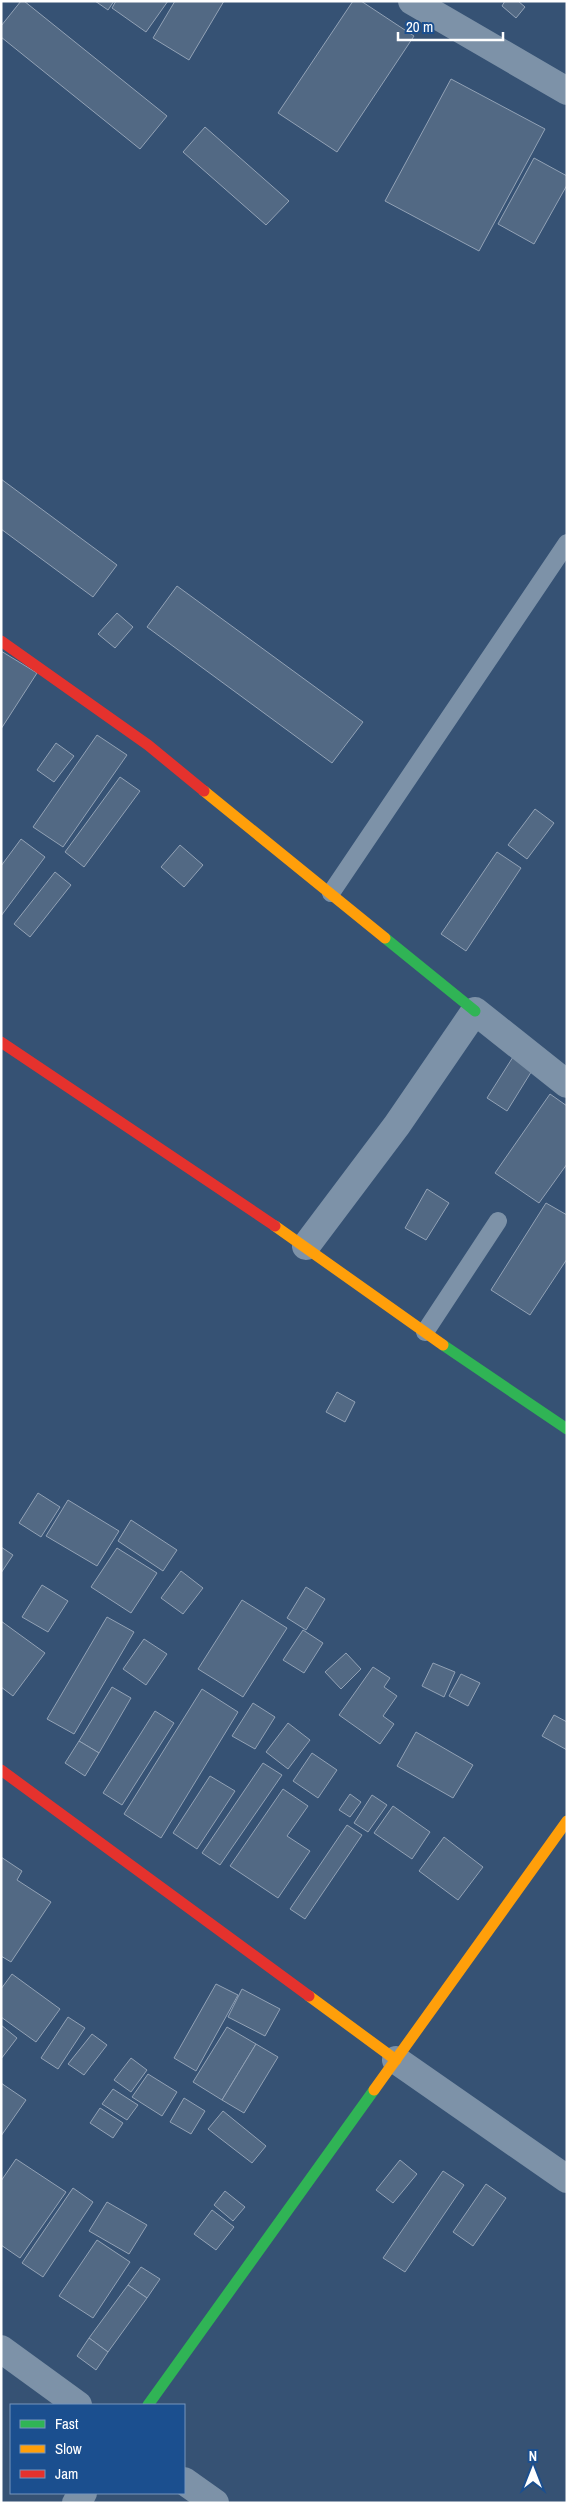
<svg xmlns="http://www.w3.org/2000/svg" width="568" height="2504" viewBox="0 0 568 2504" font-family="'Archivo Narrow',sans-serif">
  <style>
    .building { fill: #526984; stroke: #92a2b6 }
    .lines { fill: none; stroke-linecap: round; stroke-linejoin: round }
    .lane { stroke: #7d92a8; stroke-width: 18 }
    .street { stroke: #7d92a8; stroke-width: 28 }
    .fast { stroke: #30b455; stroke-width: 11 }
    .slow { stroke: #ff9f0a; stroke-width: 11 }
    .jam { stroke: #e5322d; stroke-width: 11 }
  </style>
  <rect width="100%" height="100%" fill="#365274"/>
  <g class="building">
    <polygon points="21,1 24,1 167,116 140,149 1,37 1,26"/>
    <polygon points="95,1 114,1 108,10"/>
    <polygon points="116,1 168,1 146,32 112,8"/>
    <polygon points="175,1 224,1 189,60 153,38"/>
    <polygon points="353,1 361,1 414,36 337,152 278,113"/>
    <polygon points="505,1 518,1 525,7 516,18 502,6"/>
    <polygon points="451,79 545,129 479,251 385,201"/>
    <polygon points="205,127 289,201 266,225 183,152"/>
    <polygon points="534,158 567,176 567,185 534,244 498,224"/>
    <polygon points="1,479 117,565 93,597 1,529"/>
    <polygon points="177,586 363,722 332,763 147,627"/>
    <polygon points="117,613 133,627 115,648 98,634"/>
    <polygon points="1,651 37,673 1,729"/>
    <polygon points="97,735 127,755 63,847 33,827"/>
    <polygon points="56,743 74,756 54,782 37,770"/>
    <polygon points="120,777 140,791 84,867 65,852"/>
    <polygon points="535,809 554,823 527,859 508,845"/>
    <polygon points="21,839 45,857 1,916 1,866"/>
    <polygon points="180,845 203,865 184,887 161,867"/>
    <polygon points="497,852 521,868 466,951 441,934"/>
    <polygon points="55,872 71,885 30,937 14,924"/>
    <polygon points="513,1057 533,1069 507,1111 487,1098"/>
    <polygon points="550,1094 567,1106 567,1164 539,1203 495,1173"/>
    <polygon points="427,1189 449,1203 426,1240 405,1228"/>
    <polygon points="546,1203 567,1215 567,1259 530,1315 491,1290"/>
    <polygon points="337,1392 355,1402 345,1422 326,1412"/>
    <polygon points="38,1493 60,1507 41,1537 19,1523"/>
    <polygon points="68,1500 119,1531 97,1566 46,1536"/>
    <polygon points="131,1520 177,1550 163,1571 118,1541"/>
    <polygon points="1,1547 13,1555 1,1573"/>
    <polygon points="117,1548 157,1573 131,1613 91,1587"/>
    <polygon points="181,1571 203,1588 183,1614 161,1598"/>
    <polygon points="42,1585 68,1601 48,1632 22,1617"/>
    <polygon points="306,1587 325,1599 306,1630 287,1618"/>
    <polygon points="242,1600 287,1628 243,1697 198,1669"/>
    <polygon points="107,1617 134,1632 74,1734 47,1719"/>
    <polygon points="1,1621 45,1653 13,1696 1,1687"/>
    <polygon points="303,1630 323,1643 304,1673 283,1660"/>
    <polygon points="144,1639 167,1654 146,1685 123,1669"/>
    <polygon points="346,1653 361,1669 341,1689 325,1672"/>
    <polygon points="433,1663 455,1672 444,1697 422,1686"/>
    <polygon points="373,1667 390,1678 384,1687 397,1696 383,1716 394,1724 380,1744 339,1715"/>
    <polygon points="461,1674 480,1683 468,1706 449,1696"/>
    <polygon points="112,1687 131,1698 99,1753 79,1741"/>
    <polygon points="202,1689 238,1712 161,1838 124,1814"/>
    <polygon points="253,1703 275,1717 255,1749 232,1736"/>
    <polygon points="155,1711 174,1723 122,1805 103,1793"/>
    <polygon points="554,1715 567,1722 567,1750 542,1736"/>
    <polygon points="288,1723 310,1740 288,1769 266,1752"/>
    <polygon points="416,1732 473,1765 453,1798 397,1766"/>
    <polygon points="79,1741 99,1753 85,1776 65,1763"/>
    <polygon points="312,1753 337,1770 318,1798 293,1781"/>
    <polygon points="263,1763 282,1775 220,1865 202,1853"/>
    <polygon points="210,1776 235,1791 197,1849 173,1833"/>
    <polygon points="283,1789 308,1806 287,1836 310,1851 278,1898 230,1866"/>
    <polygon points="350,1794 361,1802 350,1817 339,1810"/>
    <polygon points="372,1795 387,1805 368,1832 354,1823"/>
    <polygon points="393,1806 430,1832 412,1859 374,1833"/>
    <polygon points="347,1825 362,1835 305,1919 290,1909"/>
    <polygon points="444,1837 483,1867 458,1900 419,1871"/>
    <polygon points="1,1857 22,1871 17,1880 51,1902 11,1962 1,1956"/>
    <polygon points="12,1974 60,2009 36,2042 1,2017 1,1989"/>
    <polygon points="216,1984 238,1995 196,2071 174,2058"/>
    <polygon points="242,1989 280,2009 265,2036 228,2017"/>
    <polygon points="68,2017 85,2028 58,2069 41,2058"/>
    <polygon points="1,2025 17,2038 1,2059"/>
    <polygon points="227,2027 256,2044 222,2100 193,2082"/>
    <polygon points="92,2034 107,2045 84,2075 68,2064"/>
    <polygon points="256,2044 278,2057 244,2113 222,2100"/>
    <polygon points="131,2058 147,2070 131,2092 114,2080"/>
    <polygon points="148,2074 177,2092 162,2116 132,2097"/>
    <polygon points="1,2083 26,2100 1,2136"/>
    <polygon points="113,2089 138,2105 127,2120 102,2104"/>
    <polygon points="184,2098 205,2111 191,2134 170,2122"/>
    <polygon points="100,2108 123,2123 113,2138 90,2123"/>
    <polygon points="223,2111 266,2146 252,2163 208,2129"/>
    <polygon points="16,2159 66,2192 20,2258 1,2245 1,2181"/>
    <polygon points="400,2160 417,2174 393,2203 376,2190"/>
    <polygon points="443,2171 464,2185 405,2272 383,2258"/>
    <polygon points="486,2184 506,2198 473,2246 453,2232"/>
    <polygon points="73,2188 93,2202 43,2277 22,2263"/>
    <polygon points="225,2191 245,2207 233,2221 214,2205"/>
    <polygon points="107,2202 147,2225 129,2254 89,2231"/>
    <polygon points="212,2210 234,2227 216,2250 194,2234"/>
    <polygon points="97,2240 130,2262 93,2318 59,2296"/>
    <polygon points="141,2267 160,2279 147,2298 128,2285"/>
    <polygon points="128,2285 147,2298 108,2352 89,2338"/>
    <polygon points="89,2338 108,2352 96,2370 77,2356"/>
  </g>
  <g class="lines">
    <g class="lane">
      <polyline points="331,893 567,543"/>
      <polyline points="425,1332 498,1221"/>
    </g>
    <g class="street">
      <polyline points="412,1 567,91"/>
      <polyline points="306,1246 397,1125 475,1011 567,1084"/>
      <polyline points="396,2060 567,2179"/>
      <polyline points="1,2349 78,2405"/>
      <polyline points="184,2481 215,2503"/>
      <polyline points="76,2503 83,2493"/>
    </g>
    <g class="fast">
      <polyline points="385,938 475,1011"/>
      <polyline points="443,1345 567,1429"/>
      <polyline points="148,2405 374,2090"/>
    </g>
    <g class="slow">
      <polyline points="204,791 385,938"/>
      <polyline points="275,1226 443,1345"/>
      <polyline points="309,1996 396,2060"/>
      <polyline points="374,2090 567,1821"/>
    </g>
    <g class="jam">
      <polyline points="1,641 148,745 204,791"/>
      <polyline points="1,1042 275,1226"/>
      <polyline points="1,1770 309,1996"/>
    </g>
  </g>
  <rect width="568" height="2504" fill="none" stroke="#ffffff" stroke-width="5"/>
  <rect x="10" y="2404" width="175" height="90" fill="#1b4f8f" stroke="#7695bc"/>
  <rect x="20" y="2420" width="25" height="8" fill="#30b455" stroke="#7695bc"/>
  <text x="55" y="2429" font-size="15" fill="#ffffff">Fast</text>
  <rect x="20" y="2445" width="25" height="8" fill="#ff9f0a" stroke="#7695bc"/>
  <text x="55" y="2454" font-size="15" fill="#ffffff">Slow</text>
  <rect x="20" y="2470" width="25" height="8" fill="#e5322d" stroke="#7695bc"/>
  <text x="55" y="2479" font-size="15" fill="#ffffff">Jam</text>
  <g transform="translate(533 2469)" stroke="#1b4f8f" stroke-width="4" paint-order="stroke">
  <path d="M0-4L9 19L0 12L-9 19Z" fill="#ffffff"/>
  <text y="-8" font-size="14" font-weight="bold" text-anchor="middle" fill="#ffffff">N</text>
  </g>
  <path d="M398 32v8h105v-8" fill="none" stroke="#ffffff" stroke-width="2.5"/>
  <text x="406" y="32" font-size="15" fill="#ffffff" stroke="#1b4f8f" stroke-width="4" paint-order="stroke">20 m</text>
</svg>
